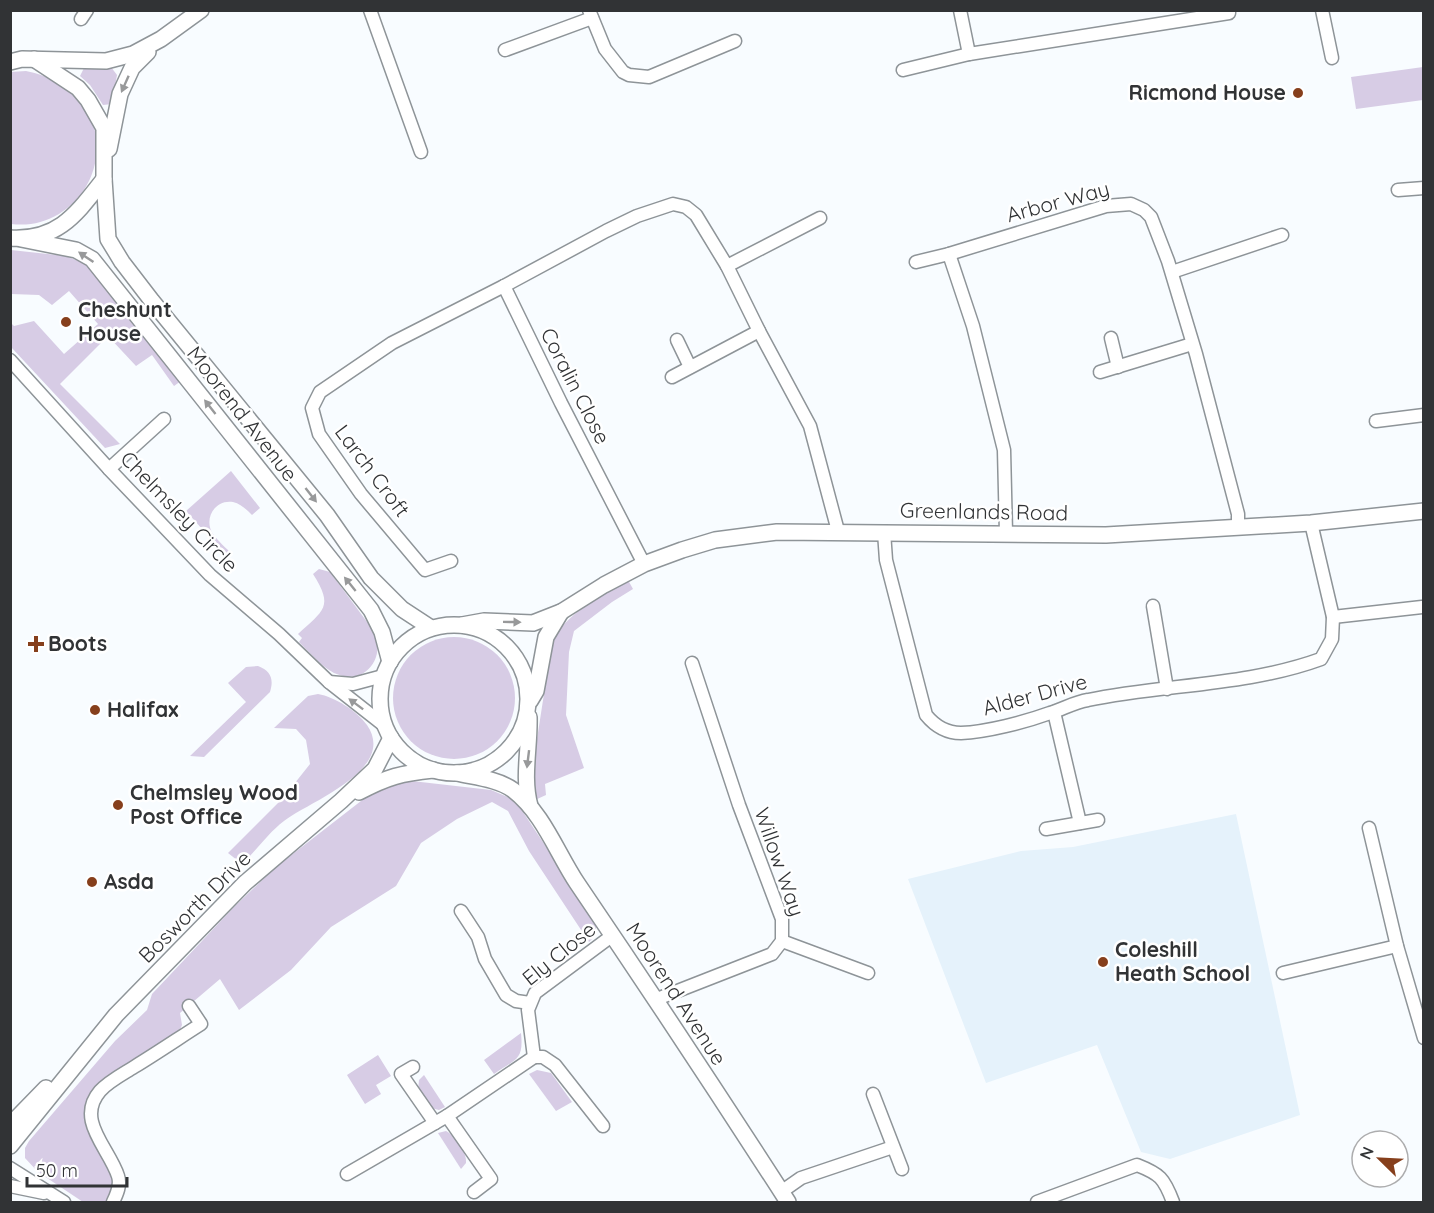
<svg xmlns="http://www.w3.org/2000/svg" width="1434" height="1213" viewBox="0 0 1434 1213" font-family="Quicksand,sans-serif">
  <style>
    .built { fill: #e5f2fb }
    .green { fill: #d7cce5 }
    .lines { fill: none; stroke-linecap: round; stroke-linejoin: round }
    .minor-casing { stroke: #8e9498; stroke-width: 15 }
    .tertiary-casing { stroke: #8e9498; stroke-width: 18 }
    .minor { stroke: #fff; stroke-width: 12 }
    .tertiary { stroke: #fff; stroke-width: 15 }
    .oneway { fill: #98999a }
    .poi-dot { fill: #863f1c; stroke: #fff; stroke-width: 2 }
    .labels { text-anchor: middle; stroke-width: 5; stroke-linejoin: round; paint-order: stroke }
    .poi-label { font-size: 21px; font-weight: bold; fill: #313335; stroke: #fff; text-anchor: start }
    .street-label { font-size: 21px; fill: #313335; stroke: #fff }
  </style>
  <rect width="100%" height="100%" fill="#f8fcff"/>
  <polygon class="built" points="1236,814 1300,1115 1170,1159 1141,1152 1097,1045 986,1083 908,879 1021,851 1073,847"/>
  <g class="green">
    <polygon points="85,66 111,67 117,75 112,104 103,105 90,85 80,76"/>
    <polygon points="1423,67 1423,100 1356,109 1351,77"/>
    <path d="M 26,71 C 49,76 71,86 84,106 C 109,142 96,192 59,214 C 43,223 29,226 11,224 L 10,72 Z"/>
    <polygon points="11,250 66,256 86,264 181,381 174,386 152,355 136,366 108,336 60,384 120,444 105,448 11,347 11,323 14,326 34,321 64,354 98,324 69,291 52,305 39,295 11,294"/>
    <path d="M 231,471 L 260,508 L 252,515 C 246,509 241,504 233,502 C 215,499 203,519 213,534 C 218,541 226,548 232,554 L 228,558 L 186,511 Z"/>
    <path d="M 319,569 L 330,572 L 376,634 C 384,662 363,686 334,673 C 322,667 309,652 299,642 L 302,638 L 298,634 C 324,610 334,607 313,574 Z"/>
    <path d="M 628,580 L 633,589 L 612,602 L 574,631 L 569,652 L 566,715 L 584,768 L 545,784 L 546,795 L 535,800 L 531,778 L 552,642 C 566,613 600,597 628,580 Z"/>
    <circle cx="454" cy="698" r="61"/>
    <path d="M 258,666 C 271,671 274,679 270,692 L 204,757 L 190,756 L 246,702 L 228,683 L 246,667 Z"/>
    <path d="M 318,694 C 335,697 357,711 367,725 C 398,770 308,802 284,821 C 268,833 257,850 242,864 L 228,853 L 283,798 L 310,764 L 306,740 L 296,729 L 274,728 L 308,696 Z"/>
    <path d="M 394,781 L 412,781 L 491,790 L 515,800 L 594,919 L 596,925 L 596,935 L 589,942 L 529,851 L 508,811 L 492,802 L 457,819 L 421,843 L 396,886 L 331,927 L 291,970 L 239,1010 L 220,979 L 180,1013 L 182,1025 L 178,1034 L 106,1080 L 88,1127 C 94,1139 116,1180 114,1190 C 113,1196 110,1199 106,1202 L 83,1202 L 38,1172 L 25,1158 L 25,1148 L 29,1141 L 115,1041 L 147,1010 L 152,994 L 234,907 L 276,867 L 379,787 Z"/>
    <path d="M 521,1033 C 524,1061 515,1059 494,1074 L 484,1060 Z"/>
    <polygon points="378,1055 391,1076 376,1085 381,1094 365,1104 347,1075"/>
    <polygon points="537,1070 551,1073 572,1102 556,1111 529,1074"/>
    <polygon points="424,1075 445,1107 439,1110 431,1108 418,1090 419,1080"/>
    <path d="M 446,1131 C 455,1136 467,1152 466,1163 L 461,1169 L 438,1133 Z"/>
  </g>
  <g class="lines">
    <g class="minor-casing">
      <g id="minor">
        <polyline points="370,10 421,152"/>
        <polyline points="589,10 605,49 623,72 629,75 649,77 735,41"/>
        <polyline points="960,10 969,54"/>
        <polyline points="1322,10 1332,58"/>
        <polyline points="81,19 87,10"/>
        <polyline points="505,50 592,18"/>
        <polyline points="903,70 969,54 1229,13"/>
        <polyline points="1398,190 1424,188"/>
        <polyline points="949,254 973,326 1004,450 1006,533"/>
        <polyline points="916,262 949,254 1106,206 1131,204 1144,210 1151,217 1168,261 1196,354 1238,514 1238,528"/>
        <polyline points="727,266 820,218"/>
        <polyline points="1172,272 1282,235"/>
        <polyline points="504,286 561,403 644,564"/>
        <polyline points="1111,338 1118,367"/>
        <polyline points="677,340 690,367"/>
        <polyline points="10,360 109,469 210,575 279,634 329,682 385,726"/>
        <polyline points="1100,372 1192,344"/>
        <polyline points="672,377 759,331"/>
        <polyline points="1376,421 1424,415"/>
        <polyline points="109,469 164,419"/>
        <path d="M 884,532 L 886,560 L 926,715 C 935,726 946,733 961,733 C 987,732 1025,722 1050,713 C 1063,709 1075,702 1088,700 C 1165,684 1247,686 1321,659 L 1332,639 L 1333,617 L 1311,523"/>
        <polyline points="451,561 425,570 361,494 319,434 312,408 320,392 392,343 504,286 606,231 637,216 673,204 686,207 696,215 727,266 759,331 810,426 838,531"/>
        <polyline points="1153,606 1167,689"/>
        <polyline points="1333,617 1422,607"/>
        <polyline points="329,682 353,684 383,676"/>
        <polyline points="1054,712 1080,823"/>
        <polyline points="1369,828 1397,946 1424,1038"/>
        <polyline points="1046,829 1098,820"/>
        <polyline points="461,911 478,937 485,959 506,995 516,1001 530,1003"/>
        <polyline points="782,941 868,973"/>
        <polyline points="1283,973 1397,946"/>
        <polyline points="657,999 772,954 782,941 782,919 739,805 692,663"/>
        <polyline points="534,1057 543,1057 555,1065 603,1126"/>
        <polyline points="413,1067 401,1074 435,1123"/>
        <polyline points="873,1094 902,1169"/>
        <polyline points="447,1116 491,1179 474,1192"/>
        <polyline points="10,1168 64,1202"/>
        <polyline points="347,1174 447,1116 534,1057 528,1010 535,993 613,935"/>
        <polyline points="10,1186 44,1193"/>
        <polyline points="781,1192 801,1178 893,1147"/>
        <path d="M 113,1202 C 117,1194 121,1185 118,1176 C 109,1148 75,1120 100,1091 C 109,1081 123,1074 134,1067 C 157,1053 179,1038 201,1024 L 189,1006"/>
        <path d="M 1037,1202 L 1137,1165 C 1160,1174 1164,1178 1173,1202"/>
      </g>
    </g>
    <g class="tertiary-casing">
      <g id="tertiary">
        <polyline points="34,59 78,88 88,100 104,128 104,179 108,239 122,262 152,301 327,515 371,578 402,609 431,628"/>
        <polyline points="10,62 22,59 106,61 133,54 161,39 201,10"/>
        <polyline points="109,149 120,94 132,68 148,52"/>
        <path d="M 10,238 C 59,241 77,213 104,179"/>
        <polyline points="21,239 76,250 92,259 371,610 382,632 390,662"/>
        <polyline points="462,625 484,621 533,623 561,612 604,585 644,564 682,550 715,540 777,532 1106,535 1311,523 1424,511"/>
        <circle cx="454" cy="699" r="74"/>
        <polyline points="530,701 536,691 546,637 561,612"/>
        <path d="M 529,717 C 530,747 522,777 530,806"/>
        <path d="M 457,773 C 474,777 498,779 513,790 C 543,813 557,853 577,883 C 649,989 719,1095 788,1202"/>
        <path d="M 359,792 C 387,777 402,773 433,770"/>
        <polyline points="10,1125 46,1088"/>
        <polyline points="10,1146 116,1015 245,883 341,801 375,769 391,738"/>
      </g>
    </g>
    <use href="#minor" class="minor"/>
    <use href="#tertiary" class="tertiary"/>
  </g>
  <defs><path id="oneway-solid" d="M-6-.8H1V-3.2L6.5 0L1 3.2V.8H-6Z" transform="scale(1.5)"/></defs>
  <g class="oneway">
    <use href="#oneway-solid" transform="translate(125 84) rotate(114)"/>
    <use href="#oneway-solid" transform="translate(86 257) rotate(-146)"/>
    <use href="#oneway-solid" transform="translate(210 407) rotate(-128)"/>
    <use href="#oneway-solid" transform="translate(311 495) rotate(52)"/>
    <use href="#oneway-solid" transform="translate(350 584) rotate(-129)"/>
    <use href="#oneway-solid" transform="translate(512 622) rotate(1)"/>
    <use href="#oneway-solid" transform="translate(356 704) rotate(-143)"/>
    <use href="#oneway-solid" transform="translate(528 759) rotate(97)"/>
  </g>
  <g class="poi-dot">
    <circle cx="1298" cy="93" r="6"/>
    <circle cx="66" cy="322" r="6"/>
    <path d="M33 635h6v6h6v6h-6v6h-6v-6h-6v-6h6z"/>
    <circle cx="95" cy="710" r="6"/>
    <circle cx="118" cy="805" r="6"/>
    <circle cx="92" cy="882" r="6"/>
    <circle cx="1103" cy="962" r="6"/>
  </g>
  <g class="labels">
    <g class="poi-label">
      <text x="1286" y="100" text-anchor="end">Ricmond House</text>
      <text x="78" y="317">Cheshunt<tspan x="78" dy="24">House</tspan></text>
      <text x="48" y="651">Boots</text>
      <text x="107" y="717">Halifax</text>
      <text x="130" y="800">Chelmsley Wood<tspan x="130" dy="24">Post Office</tspan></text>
      <text x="104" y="889">Asda</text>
      <text x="1115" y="957">Coleshill<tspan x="1115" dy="24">Heath School</tspan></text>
    </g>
    <g class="street-label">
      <text transform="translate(1058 202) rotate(-15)" y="7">Arbor Way</text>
      <text transform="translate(575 386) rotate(63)" y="7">Coralin Close</text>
      <text transform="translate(242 414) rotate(52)" y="7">Moorend Avenue</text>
      <text transform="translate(372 471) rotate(53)" y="7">Larch Croft</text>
      <text transform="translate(179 512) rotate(46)" y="7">Chelmsley Circle</text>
      <text transform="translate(984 512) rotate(1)" y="7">Greenlands Road</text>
      <text transform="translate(1035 695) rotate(-15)" y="7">Alder Drive</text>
      <text transform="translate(779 862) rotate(71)" y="7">Willow Way</text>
      <text transform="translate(195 907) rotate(-45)" y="7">Bosworth Drive</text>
      <text transform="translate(559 954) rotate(-39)" y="7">Ely Close</text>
      <text transform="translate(676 994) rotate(57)" y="7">Moorend Avenue</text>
    </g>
  </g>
  <rect width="1434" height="1213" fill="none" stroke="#313335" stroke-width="24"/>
  <g transform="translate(1380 1159) rotate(294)"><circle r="28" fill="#ffffff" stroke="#adadae" stroke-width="1.5"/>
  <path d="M0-4.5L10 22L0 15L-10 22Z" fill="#863f1c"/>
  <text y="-9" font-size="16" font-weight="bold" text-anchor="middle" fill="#313335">N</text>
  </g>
  <path d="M27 1177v9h100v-9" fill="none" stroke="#313335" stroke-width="3"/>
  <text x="36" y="1177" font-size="18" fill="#313335" stroke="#ffffff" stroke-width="4.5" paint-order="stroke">50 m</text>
</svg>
